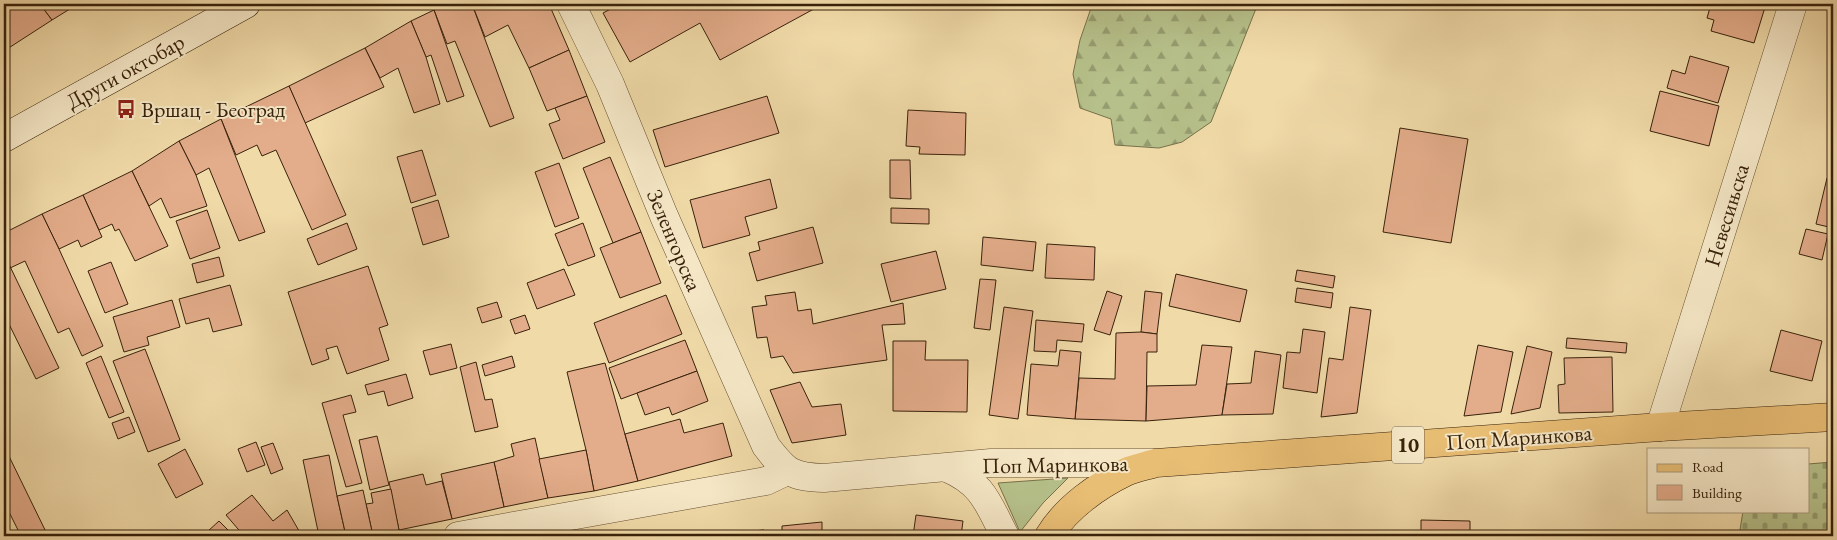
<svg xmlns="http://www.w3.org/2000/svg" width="1837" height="540" viewBox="0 0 1837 540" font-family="'EB Garamond',serif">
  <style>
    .grass { fill: #b6c08a; stroke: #77714a }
    .forest { fill: url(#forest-firs); stroke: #77714a }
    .cemetery { fill: url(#cemetery-stones); stroke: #77714a }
    .building { fill: #e3ac8a; stroke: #38220b }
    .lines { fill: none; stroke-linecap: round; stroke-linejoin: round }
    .street-casing { stroke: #665032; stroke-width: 29 }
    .secondary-casing { stroke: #38220b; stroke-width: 29 }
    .primary-casing { stroke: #38220b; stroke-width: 29 }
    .street { stroke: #f5e7c6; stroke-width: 28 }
    .secondary { stroke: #f5e7c6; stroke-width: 28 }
    .primary { stroke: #e8bd74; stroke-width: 28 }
    .labels { text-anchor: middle; stroke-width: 4; stroke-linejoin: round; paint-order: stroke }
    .shield { fill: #f5e7c6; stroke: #715d43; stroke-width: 1 }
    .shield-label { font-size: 21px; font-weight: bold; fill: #38220b }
    .street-label { font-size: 22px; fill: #38220b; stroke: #f5e7c6 }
    .poi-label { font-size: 22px; fill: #38220b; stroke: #f5e7c6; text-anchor: start }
  </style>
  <defs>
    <pattern id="forest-firs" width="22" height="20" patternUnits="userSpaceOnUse" patternTransform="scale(1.25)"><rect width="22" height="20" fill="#b6c08a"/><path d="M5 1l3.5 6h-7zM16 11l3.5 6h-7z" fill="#959c6f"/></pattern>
    <pattern id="cemetery-stones" width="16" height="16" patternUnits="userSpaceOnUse" patternTransform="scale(1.25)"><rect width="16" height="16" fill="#b6c08a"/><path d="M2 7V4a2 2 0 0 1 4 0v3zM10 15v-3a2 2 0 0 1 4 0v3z" fill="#959c6f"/></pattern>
  </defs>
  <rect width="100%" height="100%" fill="#f0daa8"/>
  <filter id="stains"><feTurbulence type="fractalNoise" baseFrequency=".004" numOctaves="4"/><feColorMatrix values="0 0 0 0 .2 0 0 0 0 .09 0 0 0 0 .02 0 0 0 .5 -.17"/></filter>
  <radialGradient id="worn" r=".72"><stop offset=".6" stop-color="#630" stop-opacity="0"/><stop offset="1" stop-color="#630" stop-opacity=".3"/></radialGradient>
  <polygon class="grass" points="1068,478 1043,503 1020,532 998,483"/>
  <polygon class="forest" points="1088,4 1254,4 1257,6 1211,122 1182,142 1159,148 1115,145 1111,119 1080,108 1073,74 1080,40 1091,8"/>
  <polygon class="cemetery" points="1833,462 1833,536 1739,536 1743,511 1808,511 1808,464"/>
  <g class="building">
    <polygon points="4,4 40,4 52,20 4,51"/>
    <polygon points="40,4 78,4 52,20"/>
    <polygon points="447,4 472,4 514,118 490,127 455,41 447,44 434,10"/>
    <polygon points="472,4 549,4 569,50 529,68 508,25 485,37"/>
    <polygon points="620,4 823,4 720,60 700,23 630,62 603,13"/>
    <polygon points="1626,4 1648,4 1647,9"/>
    <polygon points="1711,4 1766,4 1754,43 1711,31 1714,20 1707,18"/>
    <polygon points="434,10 464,96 447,102 431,55 426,57 411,21"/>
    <polygon points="411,21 426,57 440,104 414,113 398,68 380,78 365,48"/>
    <polygon points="365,48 384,87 305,123 289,86"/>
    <polygon points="569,50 587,96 547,111 529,68"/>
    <polygon points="1690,56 1729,67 1718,103 1667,88 1672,70 1685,74"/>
    <polygon points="289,86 346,215 312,230 276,150 262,156 257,145 236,155 221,119"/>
    <polygon points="1660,91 1719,106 1709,146 1650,131"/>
    <polygon points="587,96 605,142 563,159 549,124 560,120 555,108"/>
    <polygon points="767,96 779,133 665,167 653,130"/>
    <polygon points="908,110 966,113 965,155 919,154 920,147 906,146"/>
    <polygon points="221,119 265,232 239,241 209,168 196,175 179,141"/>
    <polygon points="1400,128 1468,139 1451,243 1383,232"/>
    <polygon points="179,141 196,175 207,206 170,218 161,198 149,206 132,171"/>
    <polygon points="422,150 436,195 411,203 397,157"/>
    <polygon points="610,157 641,232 613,243 583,168"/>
    <polygon points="890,160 910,160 911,199 890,198"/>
    <polygon points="559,163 579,218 555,227 535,172"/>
    <polygon points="132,171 168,246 135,261 119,229 115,231 112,224 99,230 83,195"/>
    <polygon points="1827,178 1833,180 1833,228 1816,224"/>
    <polygon points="770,179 777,208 745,217 750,235 703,248 690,200"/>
    <polygon points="83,195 102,237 81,247 78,240 59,249 42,214"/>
    <polygon points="438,200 449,237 423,245 412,208"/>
    <polygon points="891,208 929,209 929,224 891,223"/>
    <polygon points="207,210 220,248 190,259 176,221"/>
    <polygon points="42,214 59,249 103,346 82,356 69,328 58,333 25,261 10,268 4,254 4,233"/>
    <polygon points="347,223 357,249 318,265 307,239"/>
    <polygon points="583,223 595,256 568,266 555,234"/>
    <polygon points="813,227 823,263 757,281 749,253 760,250 758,242"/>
    <polygon points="1806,229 1828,234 1822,260 1799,254"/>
    <polygon points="641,232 661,283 620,298 600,248"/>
    <polygon points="983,237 1036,242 1033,271 981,265"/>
    <polygon points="1047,244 1095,247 1094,280 1045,278"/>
    <polygon points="936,251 946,289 891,302 881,264"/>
    <polygon points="4,254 59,368 36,379 6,318 4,319"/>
    <polygon points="219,257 224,276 197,283 192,264"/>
    <polygon points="111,262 128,304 105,313 88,271"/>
    <polygon points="368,266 388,325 379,328 389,360 347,374 337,346 326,349 329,359 312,365 288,292"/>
    <polygon points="564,269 575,295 537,309 527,283"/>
    <polygon points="1297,270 1335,276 1333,288 1295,281"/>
    <polygon points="1176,274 1247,290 1240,322 1169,306"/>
    <polygon points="980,279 996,280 990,330 974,328"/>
    <polygon points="230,285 242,325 213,332 209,318 186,324 179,299"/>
    <polygon points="1297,288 1333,293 1331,308 1295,302"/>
    <polygon points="1107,291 1122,296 1110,335 1094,330"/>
    <polygon points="1145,291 1162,293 1157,334 1141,332"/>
    <polygon points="795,292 798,311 811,309 813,324 903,303 905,324 882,325 887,360 793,373 783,356 771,358 767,337 757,338 752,307 767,305 765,296"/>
    <polygon points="666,295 682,334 609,363 594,323"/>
    <polygon points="172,300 180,327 147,337 149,345 124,352 113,317"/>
    <polygon points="497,302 502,317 482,323 477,308"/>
    <polygon points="1004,307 1033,311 1018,419 989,415"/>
    <polygon points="1350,307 1371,310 1357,413 1321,417 1329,358 1343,360"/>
    <polygon points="525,315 530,329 515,334 510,320"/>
    <polygon points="1036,320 1084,324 1082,342 1057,340 1056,352 1034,351"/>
    <polygon points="1303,329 1325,332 1317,393 1283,388 1287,352 1300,353"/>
    <polygon points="1781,330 1822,341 1812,381 1770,371"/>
    <polygon points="1141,332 1157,334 1157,352 1147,352 1146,421 1075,419 1079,378 1115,379 1116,333"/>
    <polygon points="1567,338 1627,343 1626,353 1566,348"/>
    <polygon points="685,340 697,371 621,399 609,368"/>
    <polygon points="893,341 926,341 925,360 968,360 967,412 893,411"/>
    <polygon points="451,344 457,368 430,375 423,351"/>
    <polygon points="1202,345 1232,347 1222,415 1146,421 1147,386 1196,385"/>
    <polygon points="1478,345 1513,352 1501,412 1464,416"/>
    <polygon points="1527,346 1552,352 1540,408 1511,414"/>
    <polygon points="145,349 180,440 148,452 113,361"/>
    <polygon points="1060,350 1081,352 1075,419 1027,415 1031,364 1058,366"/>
    <polygon points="1255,351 1281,355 1273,414 1222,415 1227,384 1251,383"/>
    <polygon points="101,356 124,412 109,418 86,363"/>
    <polygon points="512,356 515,367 485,376 482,365"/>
    <polygon points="1612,357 1613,412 1559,413 1558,385 1565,384 1564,358"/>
    <polygon points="476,362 485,400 492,399 498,427 475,432 460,367"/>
    <polygon points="605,363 638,481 594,491 586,450 567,372"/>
    <polygon points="697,371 708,401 672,415 669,407 645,415 637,393"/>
    <polygon points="406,374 413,398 388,406 384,391 368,395 365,385"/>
    <polygon points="800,382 812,407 841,404 846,435 792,443 770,390"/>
    <polygon points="351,395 356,412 343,415 362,483 346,487 322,403"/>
    <polygon points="129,417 135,432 118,439 112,423"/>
    <polygon points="680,419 684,433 723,423 732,456 638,481 625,434"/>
    <polygon points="377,436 389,485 370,490 359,440"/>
    <polygon points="535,438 548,498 504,507 494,462 514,456 511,444"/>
    <polygon points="256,442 265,465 247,472 238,449"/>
    <polygon points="273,443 283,469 271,474 261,447"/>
    <polygon points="4,446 48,536 21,536 4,502"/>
    <polygon points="185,449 203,484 176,498 158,464"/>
    <polygon points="586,450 594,491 548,498 539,459"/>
    <polygon points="329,455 337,496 346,536 319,536 303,460"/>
    <polygon points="494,462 504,507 452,519 441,474"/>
    <polygon points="423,474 426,485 442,481 452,519 399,530 389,482"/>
    <polygon points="391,489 399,530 373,536 366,504 373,503 371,493"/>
    <polygon points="363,490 373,536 346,536 337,496"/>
    <polygon points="252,495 273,521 287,510 302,536 244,536 226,515"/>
    <polygon points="916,515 963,521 961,536 913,536"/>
    <polygon points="1421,520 1470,521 1470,536 1421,536"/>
    <polygon points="219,521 234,536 211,536 207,532"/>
    <polygon points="822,522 822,536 782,536 782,526"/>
    <polygon points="764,530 765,536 715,536 715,534"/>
    <rect x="1240" y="535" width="42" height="1"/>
  </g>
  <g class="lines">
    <g class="street-casing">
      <g id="street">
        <path d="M 571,4 L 610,84 L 664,216 L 766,446 C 786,472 791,477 824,478 L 991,463 L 1152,463"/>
        <polyline points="1660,427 1793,4"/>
        <path d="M 947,468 C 984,484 988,504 1005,536"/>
        <polyline points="458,536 766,481 787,471"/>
      </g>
    </g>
    <g class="secondary-casing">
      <polyline id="secondary" points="4,138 246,4"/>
    </g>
    <g class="primary-casing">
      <path id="primary" d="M 1049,536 C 1066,508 1097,486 1126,472 C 1135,468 1146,466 1156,463 L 1660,427 L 1833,417"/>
    </g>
    <use href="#street" class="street"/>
    <use href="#secondary" class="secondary"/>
    <use href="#primary" class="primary"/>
  </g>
  <defs>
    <g id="bus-bare" transform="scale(1.5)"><path d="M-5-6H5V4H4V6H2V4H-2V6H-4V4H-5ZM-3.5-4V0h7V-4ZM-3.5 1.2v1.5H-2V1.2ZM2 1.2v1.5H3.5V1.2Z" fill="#8f2418" stroke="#f5e7c6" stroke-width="2.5" paint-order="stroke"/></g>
  </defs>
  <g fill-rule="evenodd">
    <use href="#bus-bare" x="126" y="109"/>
  </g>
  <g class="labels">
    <rect class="shield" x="1392" y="426.5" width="32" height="37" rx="4"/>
    <g class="shield-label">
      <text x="1408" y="452">10</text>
    </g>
    <g class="street-label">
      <text transform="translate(125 71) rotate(-29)" y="8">Други октобар</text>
      <text transform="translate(1726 215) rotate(-73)" y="8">Невесињска</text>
      <text transform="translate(675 240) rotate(67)" y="8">Зеленгорска</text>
      <text transform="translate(1519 437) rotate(-4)" y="8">Поп Маринкова</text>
      <text transform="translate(1055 464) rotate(-1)" y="8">Поп Маринкова</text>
    </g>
    <g class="poi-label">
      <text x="141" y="117">Вршац - Београд</text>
    </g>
  </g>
  <rect width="1837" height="540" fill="none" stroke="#f0daa8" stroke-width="20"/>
  <rect x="5" y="5" width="1827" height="530" fill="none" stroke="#38220b" stroke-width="2.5"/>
  <rect x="10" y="10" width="1817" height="520" fill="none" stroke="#38220b"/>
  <rect x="1647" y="448" width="162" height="65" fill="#f5e7c6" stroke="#a9987b"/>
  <rect x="1657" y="464" width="25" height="8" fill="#e8bd74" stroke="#a9987b"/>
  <text x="1692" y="472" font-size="15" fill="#38220b">Road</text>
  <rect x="1657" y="485" width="25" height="15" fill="#e3ac8a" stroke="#a9987b"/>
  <text x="1692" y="498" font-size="15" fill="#38220b">Building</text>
  <rect width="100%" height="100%" filter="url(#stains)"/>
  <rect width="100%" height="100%" fill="url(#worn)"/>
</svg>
